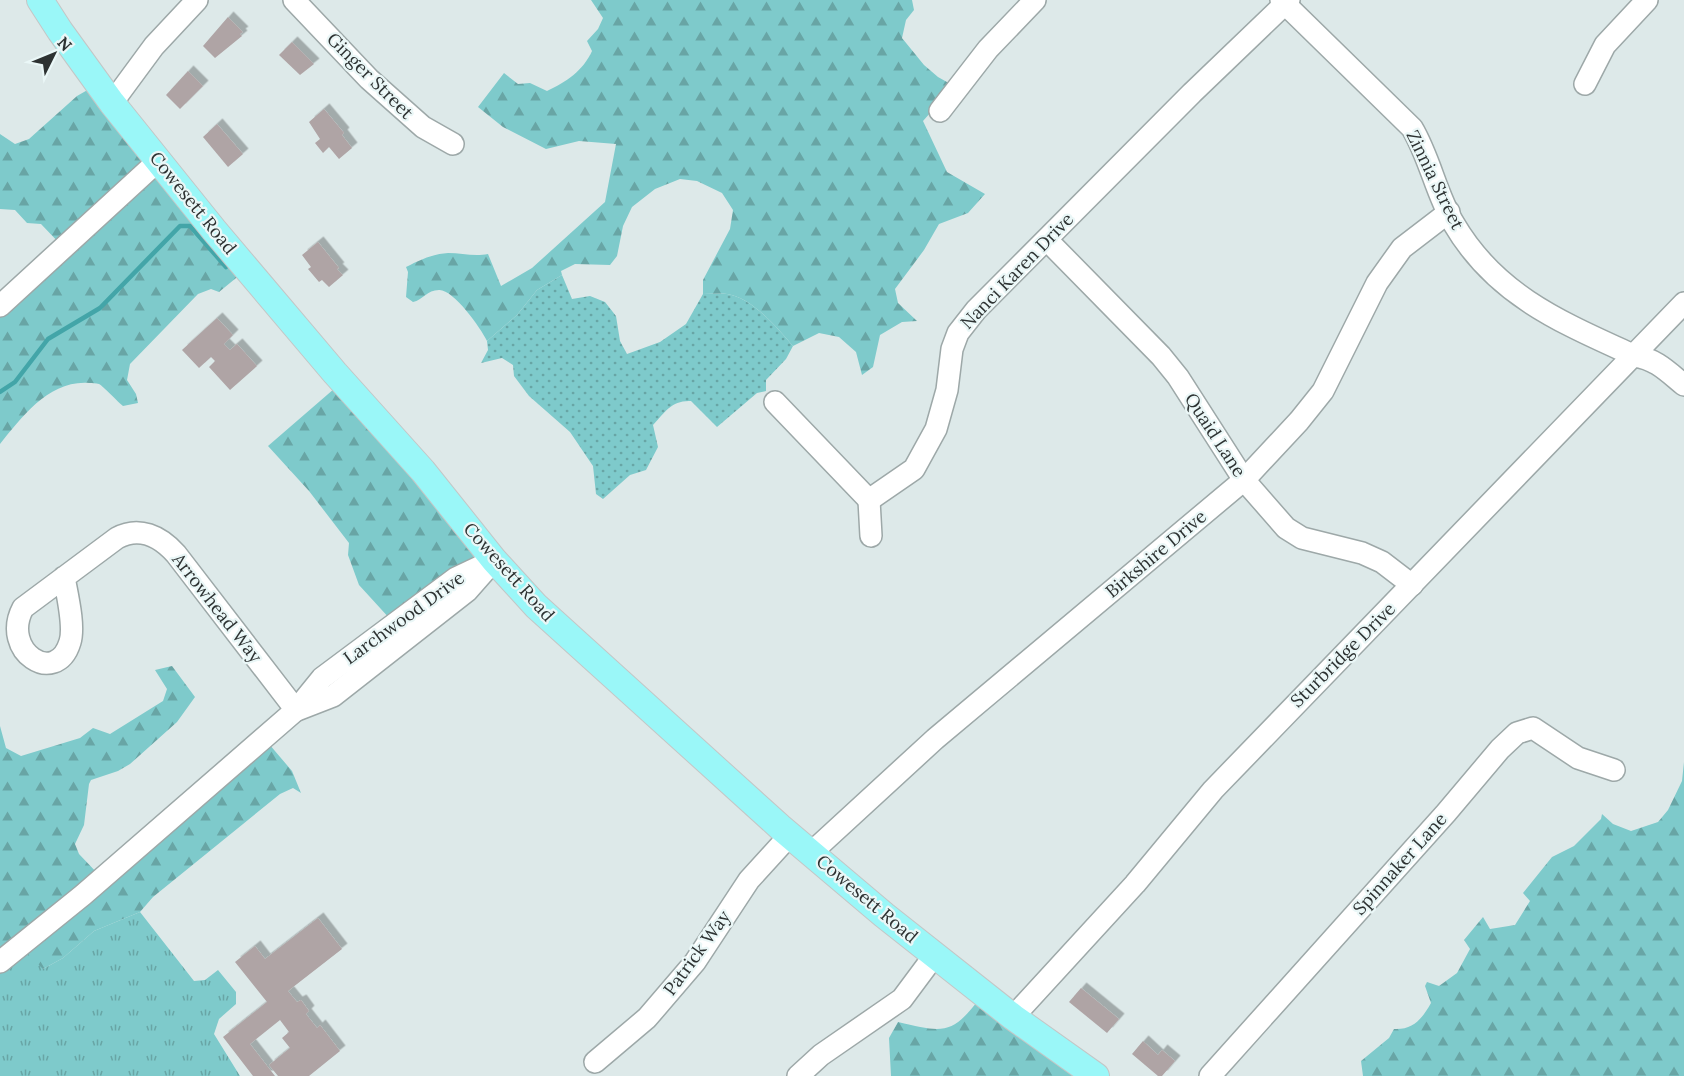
<svg xmlns="http://www.w3.org/2000/svg" width="1684" height="1076" viewBox="0 0 1684 1076" font-family="Lora,serif">
  <style>
    .grass { fill: url(#grass-dots) }
    .forest { fill: url(#forest-firs) }
    .park { fill: url(#park-tufts) }
    .lines { fill: none; stroke-linecap: round; stroke-linejoin: round }
    .stream { stroke: #43a5a8; stroke-width: 4.5 }
    .building { fill: #afa4a5; filter: url(#shadow) }
    .minor-casing { stroke: #9da8a8; stroke-width: 24 }
    .major-casing { stroke: #c4c6c6; stroke-width: 28 }
    .minor { stroke: #fff; stroke-width: 21 }
    .major { stroke: #9af7f8; stroke-width: 26 }
    .labels { text-anchor: middle; stroke-width: 4.5; stroke-linejoin: round; paint-order: stroke }
    .street-label { font-size: 18px; fill: #2d3232; stroke: #eaf7f7 }
  </style>
  <defs>
    <pattern id="grass-dots" width="8" height="8" patternUnits="userSpaceOnUse" patternTransform="scale(1.5)"><rect width="8" height="8" fill="#7ecacb"/><path d="M2 2h.1M6 6h.1" fill="none" stroke="#68a5a5" stroke-width="1.8" stroke-linecap="round"/></pattern>
    <pattern id="forest-firs" width="22" height="20" patternUnits="userSpaceOnUse" patternTransform="scale(1.5)"><rect width="22" height="20" fill="#7ecacb"/><path d="M5 1l3.5 6h-7zM16 11l3.5 6h-7z" fill="#68a5a5"/></pattern>
    <pattern id="park-tufts" width="24" height="20" patternUnits="userSpaceOnUse" patternTransform="scale(1.5)"><rect width="24" height="20" fill="#7ecacb"/><path d="M3 7l-1-3M5 7V3M7 7l1-3M15 17l-1-3M17 17v-4M19 17l1-3" fill="none" stroke="#68a5a5"/></pattern>
    <filter id="shadow"><feDropShadow dx="5.5" dy="-5.5" stdDeviation="0" flood-color="#0004"/></filter>
  </defs>
  <rect width="100%" height="100%" fill="#dde9e9"/>
  <path class="grass" d="M 562,275 L 572,299 L 590,296 L 605,302 L 616,316 L 620,341 L 627,354 L 660,342 L 686,324 L 703,294 C 711,294 719,293 727,294 C 751,297 778,328 793,346 L 786,359 L 766,380 L 766,391 L 757,393 L 717,427 L 691,401 C 672,400 665,412 653,425 L 658,447 L 646,470 L 630,475 L 603,499 L 596,494 L 593,466 L 570,432 L 529,396 L 514,376 L 513,365 L 502,358 L 481,363 L 488,350 L 487,341 L 517,315 L 537,290 Z"/>
  <g class="forest">
    <path d="M 591,0 L 912,0 L 914,10 L 906,20 L 902,38 L 924,65 L 938,77 L 954,86 L 923,121 L 947,172 L 985,194 L 968,213 L 939,224 L 924,250 L 895,289 L 898,303 L 917,321 L 902,322 L 880,335 L 873,367 L 862,375 L 856,352 L 839,337 L 819,333 L 793,346 C 778,328 751,297 727,294 C 719,293 711,294 703,294 L 703,280 L 730,229 L 733,210 L 722,193 L 697,181 L 680,179 L 655,189 L 632,207 L 623,226 L 617,256 L 610,265 L 575,264 L 561,271 L 562,275 L 537,290 L 517,315 L 487,341 C 481,328 453,289 439,290 C 427,290 423,300 413,302 L 406,297 L 408,272 L 406,267 C 420,260 432,254 448,253 C 462,253 474,257 488,254 L 501,286 L 532,268 L 605,202 L 616,144 L 579,141 L 546,149 L 503,127 L 478,107 L 504,73 L 518,84 L 530,83 L 547,91 C 566,82 583,71 592,51 L 587,41 L 598,29 L 603,18 Z"/>
    <path d="M 98,84 L 247,269 L 219,292 L 211,289 L 198,294 L 130,364 L 127,380 L 136,394 L 138,403 L 123,406 C 118,402 103,386 99,384 C 96,383 92,383 89,383 C 49,380 22,417 0,444 L 0,305 L 62,246 L 41,224 L 27,223 L 15,210 L 0,209 L 0,134 L 15,144 L 29,139 L 77,96 Z"/>
    <polygon points="342,382 485,548 393,621 391,620 359,585 348,555 349,543 309,491 268,446"/>
    <polygon points="172,666 195,697 177,722 130,764 118,771 91,780 89,784 84,825 75,844 79,854 99,875 269,744 292,771 301,793 293,788 280,794 153,897 140,912 94,931 63,958 43,969 0,961 0,726 6,748 21,756 80,738 93,728 110,734 163,701 167,689 155,670"/>
    <path d="M 1684,762 L 1684,1076 L 1363,1076 L 1361,1061 L 1389,1038 L 1394,1029 C 1413,1030 1422,1019 1431,1003 L 1425,986 L 1427,982 L 1439,986 L 1457,973 L 1470,949 L 1464,940 L 1483,917 L 1490,929 L 1515,925 L 1530,901 L 1523,893 L 1552,857 L 1574,846 L 1601,819 L 1602,814 L 1613,824 L 1631,831 L 1658,822 L 1668,810 L 1682,781 Z"/>
    <path d="M 984,993 L 1097,1076 L 891,1076 L 889,1038 L 898,1022 C 947,1034 953,1034 984,993 Z"/>
  </g>
  <polygon class="park" points="140,912 194,981 205,980 218,970 236,992 236,1004 219,1019 214,1034 240,1076 0,1076 0,961 20,947 43,969 63,958 94,931"/>
  <g class="lines">
    <polyline class="stream" points="0,392 15,382 48,339 100,308 180,226 190,226 226,267"/>
  </g>
  <g class="building">
    <polygon points="228,17 243,32 240,34 242,36 215,58 203,46"/>
    <polygon points="292,42 314,64 300,75 279,55"/>
    <polygon points="188,71 203,86 180,109 166,95"/>
    <polygon points="324,109 344,133 342,135 352,148 339,159 329,147 323,153 315,143 320,139 309,122"/>
    <polygon points="217,124 243,154 228,167 203,137"/>
    <polygon points="318,242 339,268 337,269 343,275 329,287 322,280 319,282 308,269 311,267 302,255"/>
    <polygon points="217,318 233,335 224,344 230,350 237,344 257,366 230,390 209,367 215,361 211,357 199,368 182,350"/>
    <polygon points="318,918 342,949 288,991 297,1002 301,1000 309,1011 306,1014 317,1028 320,1025 340,1051 309,1076 278,1076 269,1065 290,1048 282,1038 289,1032 280,1020 250,1044 275,1076 253,1076 223,1037 267,1002 235,962 255,946 265,959"/>
    <polygon points="1081,988 1119,1019 1107,1033 1069,1002"/>
    <polygon points="1143,1041 1158,1055 1162,1050 1175,1061 1162,1076 1158,1076 1132,1054"/>
  </g>
  <g class="lines">
    <g class="minor-casing">
      <g id="minor">
        <polyline points="294,0 369,79 423,127 453,144"/>
        <path d="M 1281,0 L 1412,128 C 1430,158 1436,194 1454,224 C 1496,296 1563,323 1635,356 C 1656,359 1668,372 1684,385"/>
        <polyline points="1585,84 1605,45 1647,0"/>
        <polyline points="112,103 154,46 197,0"/>
        <polyline points="940,111 988,49 1035,0"/>
        <polyline points="1047,240 1161,356 1178,377 1244,480 1286,528 1302,538 1362,553 1382,562 1412,585"/>
        <polyline points="0,306 158,161"/>
        <polyline points="775,402 869,500"/>
        <polyline points="869,500 914,469 936,429 947,390 952,349 958,333 976,310 1192,93 1289,0"/>
        <polyline points="869,500 871,536"/>
        <path d="M 64,577 C 67,594 75,626 70,642 C 56,688 0,651 23,608 L 117,538 C 139,526 160,536 176,554 L 296,710"/>
        <polyline points="297,710 333,696 467,591 489,566"/>
        <polyline points="812,852 935,739 1244,480 1299,421 1323,391 1377,283 1402,248 1449,212"/>
        <polyline points="0,962 83,895 296,710 322,678 456,578 494,560"/>
        <polyline points="1013,1017 1135,884 1213,790 1684,303"/>
        <polyline points="595,1062 647,1018 695,962 749,880 790,835"/>
        <polyline points="798,1076 821,1055 902,999 934,956"/>
        <polyline points="1210,1076 1446,813 1500,749 1517,733 1533,728 1578,758 1614,770"/>
      </g>
    </g>
    <g class="major-casing">
      <polyline id="major" points="40,0 60,31 112,103 214,230 335,373 423,471 494,560 536,606 780,827 884,915 1013,1017 1096,1076"/>
    </g>
    <use href="#minor" class="minor"/>
    <use href="#major" class="major"/>
  </g>
  <g class="labels">
    <g class="street-label">
      <text transform="translate(370 76) rotate(45)" y="6">Ginger Street</text>
      <text transform="translate(1435 180) rotate(64)" y="6">Zinnia Street</text>
      <text transform="translate(193 203) rotate(51)" y="6">Cowesett Road</text>
      <text transform="translate(1017 271) rotate(-46)" y="6">Nanci Karen Drive</text>
      <text transform="translate(1215 435) rotate(57)" y="6">Quaid Lane</text>
      <text transform="translate(1156 554) rotate(-40)" y="6">Birkshire Drive</text>
      <text transform="translate(509 572) rotate(48)" y="6">Cowesett Road</text>
      <text transform="translate(217 608) rotate(52)" y="6">Arrowhead Way</text>
      <text transform="translate(404 618) rotate(-36)" y="6">Larchwood Drive</text>
      <text transform="translate(1343 655) rotate(-45)" y="6">Sturbridge Drive</text>
      <text transform="translate(1400 864) rotate(-48)" y="6">Spinnaker Lane</text>
      <text transform="translate(867 899) rotate(40)" y="6">Cowesett Road</text>
      <text transform="translate(697 953) rotate(-54)" y="6">Patrick Way</text>
    </g>
  </g>
  <g transform="translate(54 54) rotate(47)" stroke="#eaf7f7" stroke-width="4.5" paint-order="stroke">
  <path d="M0-4.5L10 22L0 15L-10 22Z" fill="#2d3232"/>
  <text y="-9" font-size="16" font-weight="bold" text-anchor="middle" fill="#2d3232">N</text>
  </g>
</svg>
